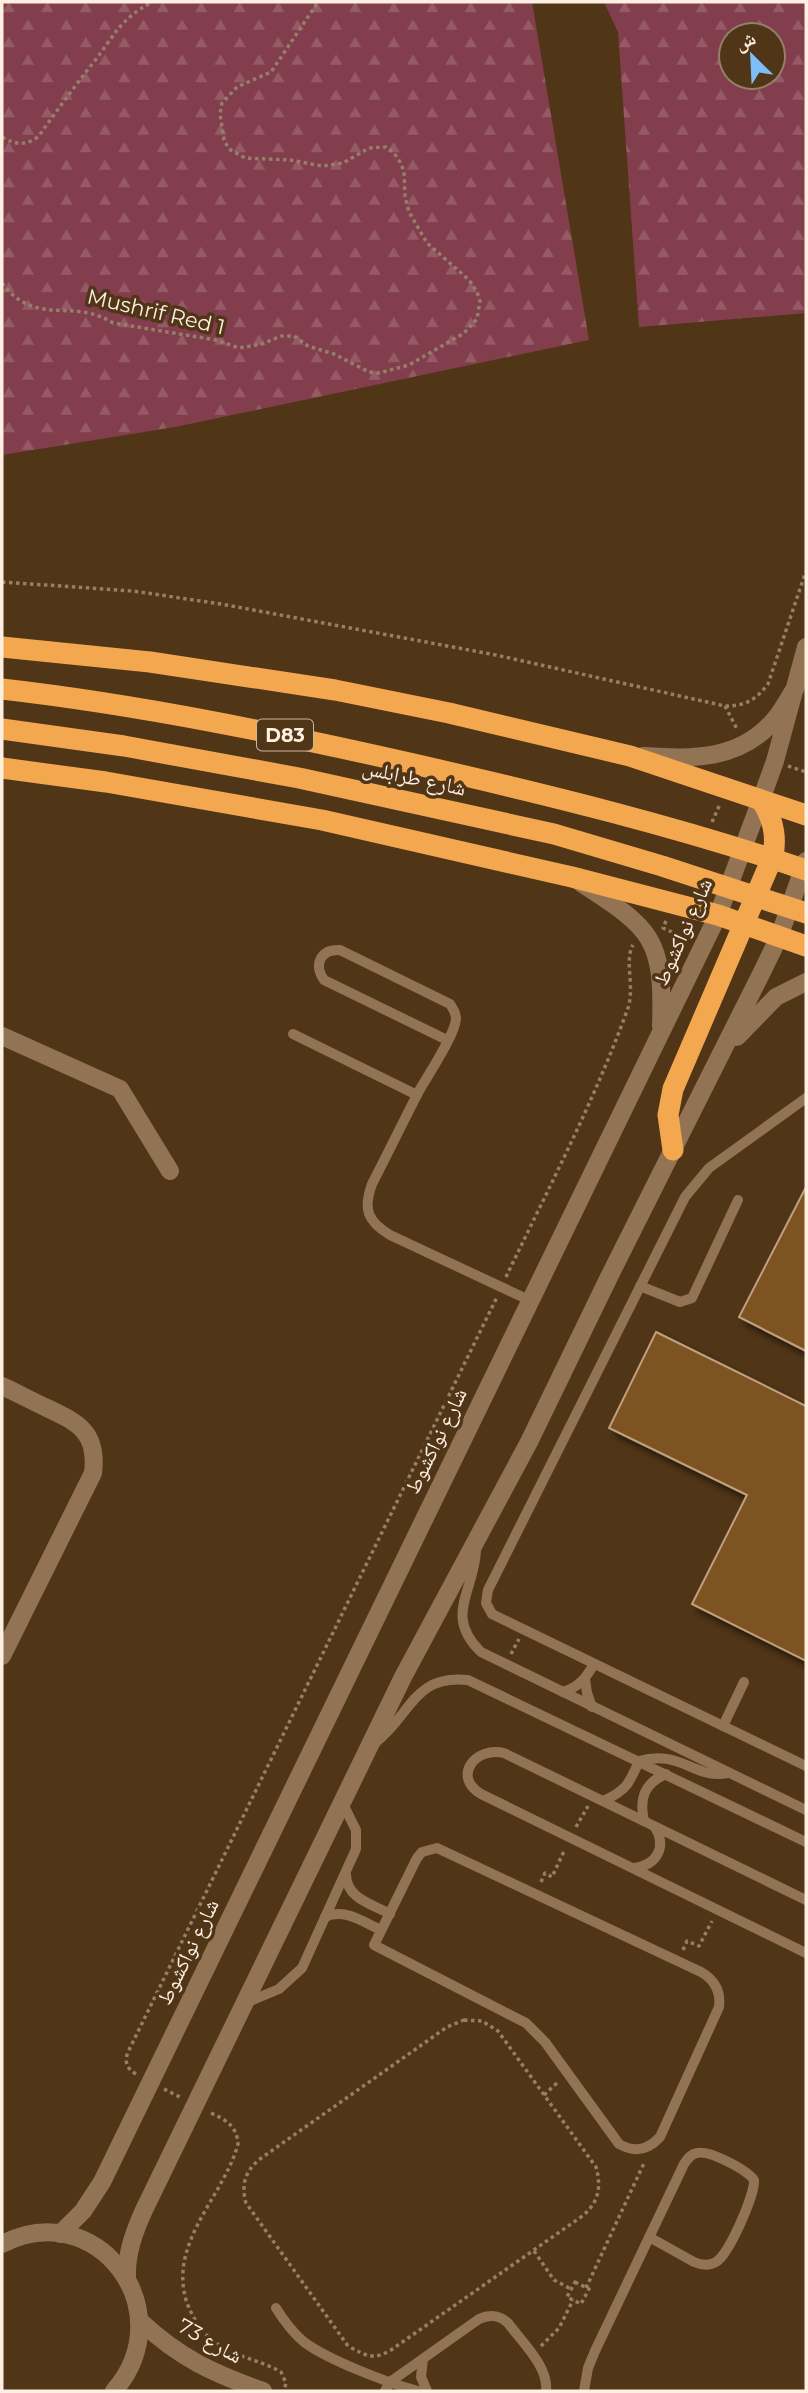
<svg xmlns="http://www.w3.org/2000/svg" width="808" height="2393" viewBox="0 0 808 2393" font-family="Montserrat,'Noto Naskh Arabic',sans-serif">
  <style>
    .forest { fill: url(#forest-firs); fill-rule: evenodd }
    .building { fill: #7e5320; stroke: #c0a07f; stroke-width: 2; filter: url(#shadow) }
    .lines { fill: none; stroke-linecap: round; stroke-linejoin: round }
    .path { stroke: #957f68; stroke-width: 3.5; stroke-dasharray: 3.5 3.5; stroke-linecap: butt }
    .lane { stroke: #927455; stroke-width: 10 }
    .street { stroke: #927455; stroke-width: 18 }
    .secondary { stroke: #927455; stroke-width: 18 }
    .highway { stroke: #f3a74f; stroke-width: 21 }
    .labels { text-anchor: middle; stroke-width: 7; stroke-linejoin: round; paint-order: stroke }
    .shield { fill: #503517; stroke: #c9b7a4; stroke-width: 2 }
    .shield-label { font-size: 19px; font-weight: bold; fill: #fdefe1 }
    .street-label { font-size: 21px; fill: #fdefe1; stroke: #503517 }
  </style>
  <defs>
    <pattern id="forest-firs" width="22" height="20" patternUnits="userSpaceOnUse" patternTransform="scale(1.75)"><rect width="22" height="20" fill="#823e4d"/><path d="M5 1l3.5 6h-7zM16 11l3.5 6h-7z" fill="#955a66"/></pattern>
    <filter id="shadow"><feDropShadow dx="6" dy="6" stdDeviation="3.5" flood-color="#0009"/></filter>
  </defs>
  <rect width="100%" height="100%" fill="#503517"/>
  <g class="forest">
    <polygon points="2,2 532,2 589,340 175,427 2,455"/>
    <path d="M 604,2 L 806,2 L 806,313 L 639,327 L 618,32 ZM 731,35 L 773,35 L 773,77 L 731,77 Z"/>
  </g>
  <g class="building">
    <polygon points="806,1187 806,1351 739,1317"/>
    <polygon points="656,1332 806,1406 806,1661 692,1604 747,1495 609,1428"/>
  </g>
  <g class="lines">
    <g class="path">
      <path d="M 2,137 C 17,145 24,146 38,137 C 56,112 74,87 93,63 C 115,35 119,20 152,2"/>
      <path d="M 2,283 C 36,328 72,297 113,323 L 216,340 L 239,348 L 262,344 L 281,336 L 294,336 L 308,346 L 334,354 L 369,372 L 379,373 L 409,365 L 464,333 L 477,319 L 480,301 L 477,292 L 469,280 L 427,243 L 409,212 L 405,197 L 404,171 L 400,162 L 394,153 L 386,147 L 369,148 L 343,163 L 322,166 L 290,160 L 245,158 L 229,149 L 224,140 L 220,114 L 222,103 L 237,87 L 271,72 L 318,2"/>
      <path d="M 2,582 L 133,591 L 221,604 L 496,655 L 725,706 C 745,706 756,700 768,684 L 806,571"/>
      <polyline points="725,706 737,729"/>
      <polyline points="788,766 806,772"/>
      <polyline points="712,822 720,804"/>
      <polyline points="666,921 663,928 688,939"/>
      <path d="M 506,1277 C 548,1189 595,1100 628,1008 C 635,986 624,960 633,945"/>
      <polyline points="511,1654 519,1639"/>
      <polyline points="576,1827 588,1806"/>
      <polyline points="541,1882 545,1873 552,1877 565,1849"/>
      <polyline points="683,1950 687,1941 699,1946 712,1921"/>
      <path d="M 464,2020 L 482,2021 L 498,2031 L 596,2167 C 602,2188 598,2204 581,2217 L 391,2350 C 373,2361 365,2355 348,2346 L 246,2203 C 241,2185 245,2171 260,2159 L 447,2027 Z"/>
      <path d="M 136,2074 C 127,2069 124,2062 128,2052 L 497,1297"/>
      <polyline points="164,2089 182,2098"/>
      <polyline points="544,2095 558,2082"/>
      <path d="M 211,2113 C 226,2120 237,2126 238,2144 C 224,2196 169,2241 186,2300 C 191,2315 200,2330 212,2340 C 232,2357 259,2359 281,2372 L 286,2383 L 284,2391"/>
      <polyline points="534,2251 554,2280 571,2289"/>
      <polygon points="575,2282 589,2289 581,2304 567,2297"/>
      <polyline points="586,2288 645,2161"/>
      <polyline points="541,2346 559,2328 573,2300"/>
    </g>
    <g class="lane">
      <polyline points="293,1034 417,1095"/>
      <path d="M 447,1040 L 324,980 C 313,964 321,949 340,950 L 450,1004 C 453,1009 456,1012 456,1019 C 455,1035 428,1075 419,1091 C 403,1122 388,1153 372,1184 C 363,1209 367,1221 390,1235 L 529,1300"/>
      <polyline points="806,1098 709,1168 685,1197 488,1590 486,1603 492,1614 498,1617 806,1766"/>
      <polyline points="640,1286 680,1302 692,1298 738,1200"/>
      <path d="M 476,1550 C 475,1591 443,1615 481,1652 L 806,1810"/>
      <polyline points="585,1679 587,1693 592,1707"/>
      <path d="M 563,1692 C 579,1687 586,1678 594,1664"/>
      <polyline points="723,1726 744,1682"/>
      <path d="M 375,1743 C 411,1716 413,1674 468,1680 L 806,1842"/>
      <path d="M 603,1801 C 626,1791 629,1784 639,1761 C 681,1749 695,1780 728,1773"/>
      <path d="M 644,1821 C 639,1799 644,1783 666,1774"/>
      <path d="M 437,1848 L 701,1972 C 715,1980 721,1991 719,2007 L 660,2137 C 648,2150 635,2153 619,2144 L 545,2042 L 526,2023 L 374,1945 L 417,1858 L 422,1852 Z"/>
      <path d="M 634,1868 C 657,1865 667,1847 655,1827"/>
      <path d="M 346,1875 C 347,1899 372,1904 390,1914"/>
      <path d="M 806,1900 L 504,1753 C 475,1746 452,1777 481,1794 L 806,1953"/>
      <path d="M 325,1917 C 345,1908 363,1922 381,1930"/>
      <polyline points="245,2003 279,1989 302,1968 356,1849 356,1830 342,1802"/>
      <path d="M 276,2308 C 284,2321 292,2332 304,2342 C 328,2360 388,2383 418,2391"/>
      <polyline points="423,2359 421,2377 427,2391"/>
      <path d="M 385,2391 L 390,2382 L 479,2319 C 490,2314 499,2315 508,2323 C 522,2342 549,2367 546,2391"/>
      <path d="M 584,2391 L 588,2368 L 595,2351 L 684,2164 C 688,2158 691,2154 697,2153 C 710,2150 747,2170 754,2180 C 755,2195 729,2254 716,2262 C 709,2266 701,2265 694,2262 L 649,2237"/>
    </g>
    <g class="street">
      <path d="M 643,756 C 692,759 740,761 775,719 C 783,710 789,697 796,687"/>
      <polyline points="761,800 775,761 806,647"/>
      <polyline points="2,1036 120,1089 170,1171"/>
      <path d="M 2,1386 C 17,1393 32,1401 47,1408 C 79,1423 98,1433 93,1473 L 2,1656"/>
    </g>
    <g class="secondary">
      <path d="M 581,883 C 652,929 664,938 661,1026"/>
      <polyline points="737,1037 776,997 806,982"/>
      <polyline points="60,2234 83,2211 102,2182 718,915 761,800"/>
      <path d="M 2,2244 C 96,2195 184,2310 114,2391"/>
      <path d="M 127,2278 C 126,2254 134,2232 144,2210 L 403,1677 L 529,1442 L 609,1277 L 761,974 L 779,937 L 806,861"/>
      <path d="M 140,2321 C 180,2358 212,2373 263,2391"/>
    </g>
    <g class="highway">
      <polyline points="2,647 150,662 335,690 449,713 630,756 806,815"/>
      <path d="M 2,689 C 142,705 281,734 418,765 C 549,795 679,827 806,870"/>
      <polyline points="2,729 124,746 299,778 554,834 662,866 806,913"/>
      <polyline points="2,768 106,782 322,820 572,877 718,915 806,946"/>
      <path d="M 673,1150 L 668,1115 L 673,1089 L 773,856 C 777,835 773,818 761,800"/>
    </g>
  </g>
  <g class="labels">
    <rect class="shield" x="257" y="719.5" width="56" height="31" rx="5"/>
    <g class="shield-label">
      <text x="285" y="742">D83</text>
    </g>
    <g class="street-label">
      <text transform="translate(156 312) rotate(13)" y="7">Mushrif Red 1</text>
      <text transform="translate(414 778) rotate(12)" y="7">شارع طرابلس</text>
      <text transform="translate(683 932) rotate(-66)" y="7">شارع نواكشوط</text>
      <text transform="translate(436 1441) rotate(-64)" y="7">شارع نواكشوط</text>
      <text transform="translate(188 1952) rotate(-64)" y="7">شارع نواكشوط</text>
      <text transform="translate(210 2341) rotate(29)" y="7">شارع 73</text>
    </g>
  </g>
  <rect width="808" height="2393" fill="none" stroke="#fdefe1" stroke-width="7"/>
  <g transform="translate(752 56) rotate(336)"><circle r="33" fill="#503517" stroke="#957f68" stroke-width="2"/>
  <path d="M0-5L12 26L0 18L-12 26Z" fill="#7dbef9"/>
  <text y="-10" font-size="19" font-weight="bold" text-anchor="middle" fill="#fdefe1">ش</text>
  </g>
</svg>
